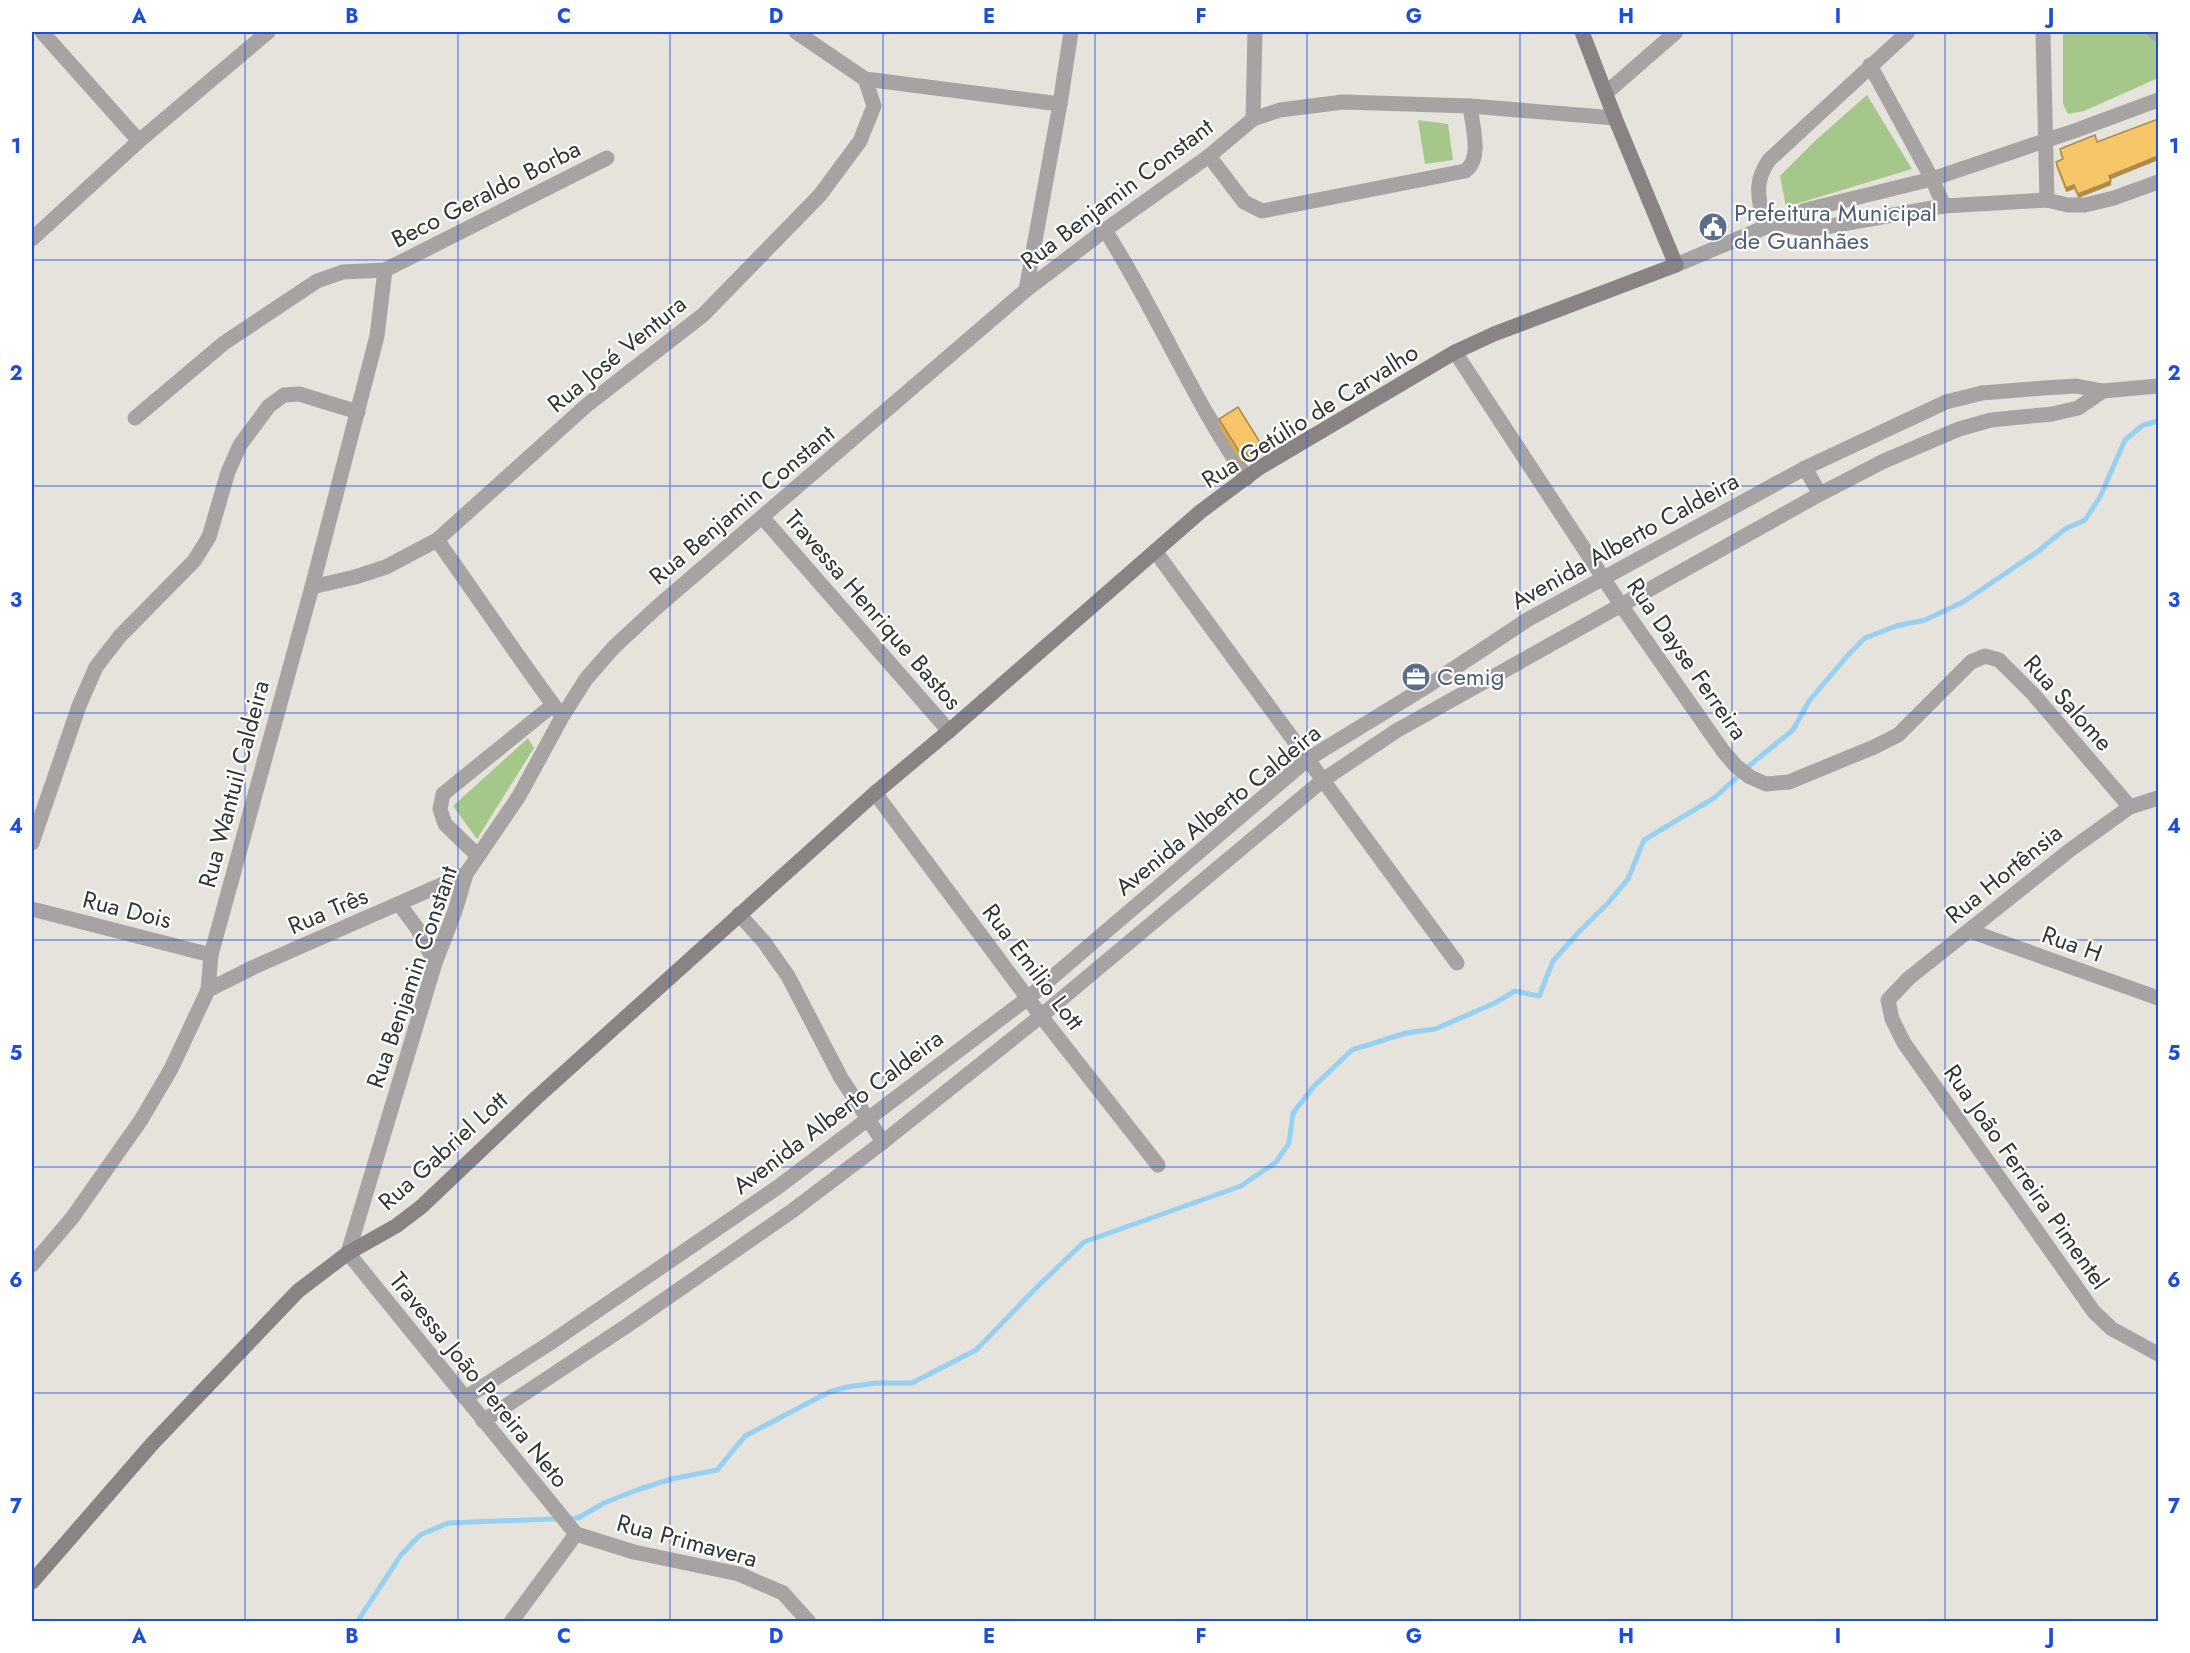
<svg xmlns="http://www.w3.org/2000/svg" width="2190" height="1653" viewBox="0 0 2190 1653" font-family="Jost,sans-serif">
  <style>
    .green { fill: #a6c78a }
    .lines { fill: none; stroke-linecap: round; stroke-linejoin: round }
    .stream { stroke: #98d0f2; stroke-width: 5 }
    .street { stroke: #a7a3a3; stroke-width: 15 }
    .secondary { stroke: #898483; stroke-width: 15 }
    .wall { fill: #d4aa59 }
    .shaded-wall { fill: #ac8b49 }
    .building { fill: #f6c668; stroke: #ac8b49; stroke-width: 1.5 }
    .grid { fill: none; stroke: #1d4ed8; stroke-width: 1.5; stroke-opacity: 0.55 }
    .labels { text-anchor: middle; stroke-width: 4.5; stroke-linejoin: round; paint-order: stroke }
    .street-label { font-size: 24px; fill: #353432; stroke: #fff }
    .service-label { font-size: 24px; fill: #4e5e75; stroke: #fff; text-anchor: start }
    .neatline { fill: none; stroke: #1d4ed8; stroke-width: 2 }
    .grid-label { font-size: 20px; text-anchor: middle; font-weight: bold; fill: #1d4ed8 }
  </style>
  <rect width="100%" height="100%" fill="#e6e3dd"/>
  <g class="green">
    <polygon points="2063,32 2146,32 2158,39 2158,78 2084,111 2068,114 2063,104"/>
    <polygon points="1867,95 1912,169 1786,207 1780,176 1816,140"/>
    <polygon points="1418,120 1448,124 1453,160 1425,164"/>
    <polygon points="528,738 534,748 477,839 453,806"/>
  </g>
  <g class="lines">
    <polyline class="stream" points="357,1622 401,1555 420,1535 448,1523 578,1518 604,1503 637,1490 671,1479 717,1470 745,1436 829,1392 847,1387 876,1383 912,1383 976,1350 1038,1286 1084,1242 1241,1186 1276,1162 1289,1143 1293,1113 1314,1086 1352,1050 1406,1033 1435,1029 1495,1003 1515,991 1539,996 1553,961 1577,934 1608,903 1628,879 1644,840 1714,798 1756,760 1793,730 1809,701 1848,655 1865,638 1896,626 1925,620 1963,602 2037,552 2065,529 2085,520 2100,497 2125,440 2143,425 2158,421"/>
    <g class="street">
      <polyline points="42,32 139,141"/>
      <polyline points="796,32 865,79 1060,104"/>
      <polyline points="2043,32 2047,200"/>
      <polyline points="2155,32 2158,34"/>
      <polyline points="1870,65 1932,179 1944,206"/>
      <polyline points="1606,93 1676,32"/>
      <polyline points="1253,119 1255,32"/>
      <path d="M 1209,156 L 1244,202 L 1262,211 L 1465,171 C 1483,159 1472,125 1470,106"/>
      <polyline points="1774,223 1808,230 1944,206 2047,200 2068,205 2085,205 2114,198 2158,182"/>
      <path d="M 1764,227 C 1760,200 1752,185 1769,160 L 1908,32"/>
      <path d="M 1105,230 C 1156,310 1192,399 1247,478"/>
      <polyline points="32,239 139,141 268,32"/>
      <polyline points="1676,265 1806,210 1932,179 2077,130 2158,100"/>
      <polyline points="1026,290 1060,104 1071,32"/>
      <polyline points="1455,352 1621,605 1723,751 1736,766 1750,777 1766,784 1789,782 1874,747 1898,735 1971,662 1985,656 1999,660 2033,694 2130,807"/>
      <polyline points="135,418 224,343 317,281 343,272 385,270 607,158"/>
      <polyline points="1805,468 1820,494"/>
      <polyline points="763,518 949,731"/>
      <path d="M 437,540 C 478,597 516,655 558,711"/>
      <polyline points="1155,551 1457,963"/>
      <polyline points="312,587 355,577 386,567 437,540 587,405 703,315 820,195 860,141 874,106 865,79"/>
      <polyline points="875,793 1041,1016 1158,1165"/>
      <polyline points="2158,798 2130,807 2070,850 1909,978 1888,1000 1892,1019 1904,1043 2094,1312 2112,1329 2158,1354"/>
      <polyline points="32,843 79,706 96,667 120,636 194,561 209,537 228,472 240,445 269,406 284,395 299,394 358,412"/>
      <polyline points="478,856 445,824 440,809 443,794 553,705"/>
      <polyline points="399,904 417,928 435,963"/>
      <polyline points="32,909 211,955"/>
      <polyline points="739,914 764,942 788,976 841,1078 883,1142"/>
      <polyline points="1970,931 2158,998"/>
      <polyline points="208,990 254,967 466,874"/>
      <polyline points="32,1265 72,1218 141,1120 171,1069 208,990 211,955 312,587 377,336 385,270"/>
      <polyline points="465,1398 550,1343 778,1187 1028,998 1308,759 1429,685 1527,620 1805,468 1946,402 1982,393 2044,388 2076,386 2103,391 2158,386"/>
      <polyline points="483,1421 628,1325 792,1211 883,1142 1041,1016 1323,780 1396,731 1820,494 1884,461 1959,429 1991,420 2052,414 2078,408 2103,391"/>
      <polyline points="576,1534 348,1253 435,963 455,911 466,874 519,796 562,717 586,679 613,648 656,608 1026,290 1105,230 1209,156 1253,119 1280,110 1343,102 1470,106 1615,118"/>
      <polyline points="576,1534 634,1552 739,1574 783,1593 809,1622"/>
      <polyline points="511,1622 576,1534"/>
    </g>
    <polyline class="secondary" points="32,1582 152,1444 298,1291 348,1253 396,1226 421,1207 535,1099 875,793 949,731 1200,512 1259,468 1455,352 1494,334 1676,265 1615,118 1582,32"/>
  </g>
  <g class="wall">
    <polygon points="2158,119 2158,160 2110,179 2111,185 2078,198 2074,189 2066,192 2056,166 2056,162 2062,160 2060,153 2060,149 2097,142"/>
    <polygon points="1219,419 1261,452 1242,464 1219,427"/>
  </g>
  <g class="shaded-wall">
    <polygon points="2158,156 2158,160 2109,180 2109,176"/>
    <polygon points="2111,181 2111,185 2078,198 2078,194"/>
    <polygon points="2074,185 2074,189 2066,192 2066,188"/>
    <polygon points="1261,444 1261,452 1242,464 1242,456"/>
  </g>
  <g class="building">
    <polygon points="2158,119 2158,156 2109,176 2111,181 2078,194 2074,185 2066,188 2056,162 2063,159 2060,149 2095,135 2097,142"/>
    <polygon points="1238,407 1261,444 1242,456 1219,419"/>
  </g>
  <path class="grid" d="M 245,32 L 245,1622M 458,32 L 458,1622M 670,32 L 670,1622M 883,32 L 883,1622M 1095,32 L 1095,1622M 1307,32 L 1307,1622M 1520,32 L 1520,1622M 1732,32 L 1732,1622M 1945,32 L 1945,1622M 32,260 L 2158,260M 32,486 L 2158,486M 32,713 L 2158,713M 32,940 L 2158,940M 32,1167 L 2158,1167M 32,1393 L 2158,1393"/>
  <defs>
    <g id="civic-disc" transform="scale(1.5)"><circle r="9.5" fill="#5c6f8a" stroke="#fff"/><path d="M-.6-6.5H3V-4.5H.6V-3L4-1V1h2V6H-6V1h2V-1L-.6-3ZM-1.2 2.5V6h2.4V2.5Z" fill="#fff"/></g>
    <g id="office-disc" transform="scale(1.5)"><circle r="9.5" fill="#5c6f8a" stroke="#fff"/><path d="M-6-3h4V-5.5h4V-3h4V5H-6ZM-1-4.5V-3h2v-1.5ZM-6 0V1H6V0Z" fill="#fff"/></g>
  </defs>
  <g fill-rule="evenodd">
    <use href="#civic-disc" x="1713" y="227"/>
    <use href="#office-disc" x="1416" y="677"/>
  </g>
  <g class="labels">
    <g class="street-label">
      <text transform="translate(486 194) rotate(-27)" y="8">Beco Geraldo Borba</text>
      <text transform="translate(1117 194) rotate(-37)" y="8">Rua Benjamin Constant</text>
      <text transform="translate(617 354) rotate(-39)" y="8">Rua José Ventura</text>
      <text transform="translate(1310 416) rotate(-32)" y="8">Rua Getúlio de Carvalho</text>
      <text transform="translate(742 505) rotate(-40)" y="8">Rua Benjamin Constant</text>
      <text transform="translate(1625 541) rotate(-29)" y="8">Avenida Alberto Caldeira</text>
      <text transform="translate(873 610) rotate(49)" y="8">Travessa Henrique Bastos</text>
      <text transform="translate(1687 659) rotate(55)" y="8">Rua Dayse Ferreira</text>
      <text transform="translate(2068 703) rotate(48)" y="8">Rua Salome</text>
      <text transform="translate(234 784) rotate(-75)" y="8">Rua Wantuil Caldeira</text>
      <text transform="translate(1218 810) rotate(-39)" y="8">Avenida Alberto Caldeira</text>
      <text transform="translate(2004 874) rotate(-39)" y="8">Rua Hortênsia</text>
      <text transform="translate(127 910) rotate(14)" y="8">Rua Dois</text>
      <text transform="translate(328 911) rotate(-23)" y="8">Rua Três</text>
      <text transform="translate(2072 944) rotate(20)" y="8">Rua H</text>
      <text transform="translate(1033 967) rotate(53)" y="8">Rua Emilio Lott</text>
      <text transform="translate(412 977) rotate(-71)" y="8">Rua Benjamin Constant</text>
      <text transform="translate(838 1112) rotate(-37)" y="8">Avenida Alberto Caldeira</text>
      <text transform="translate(443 1151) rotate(-42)" y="8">Rua Gabriel Lott</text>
      <text transform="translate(2026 1177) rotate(55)" y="8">Rua João Ferreira Pimentel</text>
      <text transform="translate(479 1380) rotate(51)" y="8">Travessa João Pereira Neto</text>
      <text transform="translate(687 1541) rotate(15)" y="8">Rua Primavera</text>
    </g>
    <g class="service-label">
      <text x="1734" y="221">Prefeitura Municipal<tspan x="1734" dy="28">de Guanhães</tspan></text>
      <text x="1437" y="685">Cemig</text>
    </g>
  </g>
  <rect width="2190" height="1653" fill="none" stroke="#ffffff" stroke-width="66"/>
  <rect x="33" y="33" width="2124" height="1587" class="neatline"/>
  <g class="grid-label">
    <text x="139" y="23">A</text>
    <text x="352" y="23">B</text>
    <text x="564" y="23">C</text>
    <text x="776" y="23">D</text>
    <text x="989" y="23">E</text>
    <text x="1201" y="23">F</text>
    <text x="1414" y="23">G</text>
    <text x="1626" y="23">H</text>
    <text x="1838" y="23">I</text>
    <text x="2051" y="23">J</text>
    <text x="16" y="153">1</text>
    <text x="2174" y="153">1</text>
    <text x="16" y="380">2</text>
    <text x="2174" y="380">2</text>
    <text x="16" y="607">3</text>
    <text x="2174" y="607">3</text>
    <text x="16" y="833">4</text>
    <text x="2174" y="833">4</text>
    <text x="16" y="1060">5</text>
    <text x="2174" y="1060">5</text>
    <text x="16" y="1287">6</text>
    <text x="2174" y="1287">6</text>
    <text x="16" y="1513">7</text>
    <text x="2174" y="1513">7</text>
    <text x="139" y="1643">A</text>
    <text x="352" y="1643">B</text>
    <text x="564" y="1643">C</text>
    <text x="776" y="1643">D</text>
    <text x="989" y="1643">E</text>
    <text x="1201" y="1643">F</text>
    <text x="1414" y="1643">G</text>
    <text x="1626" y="1643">H</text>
    <text x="1838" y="1643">I</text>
    <text x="2051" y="1643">J</text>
  </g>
</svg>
